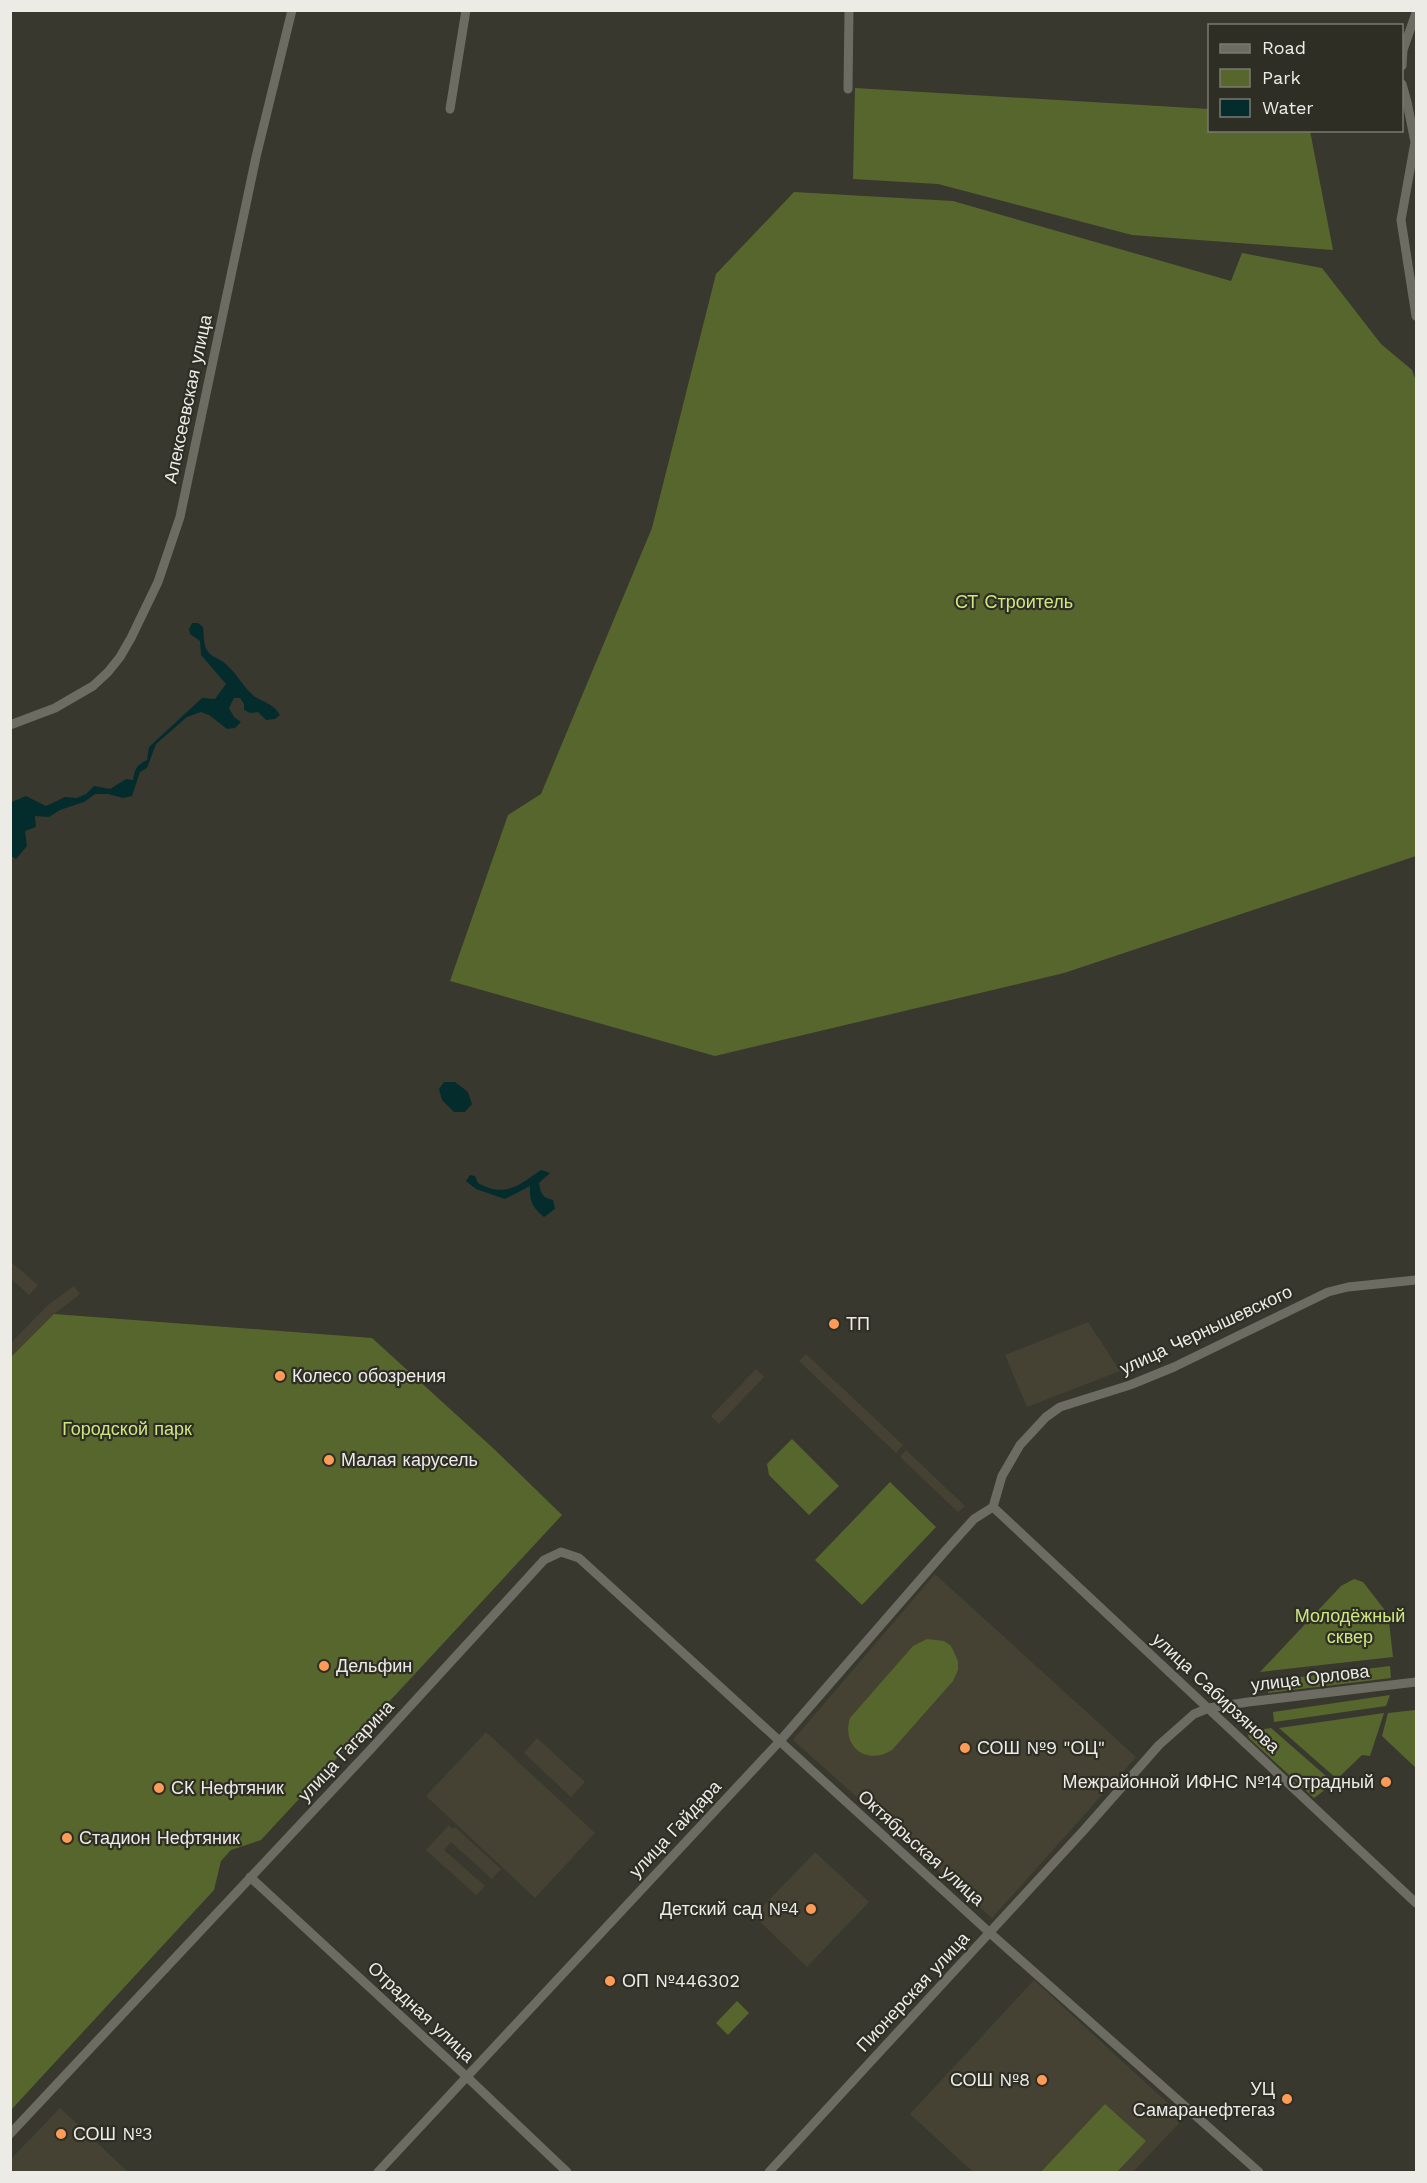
<svg xmlns="http://www.w3.org/2000/svg" width="1427" height="2183" viewBox="0 0 1427 2183" font-family="'Work Sans',sans-serif">
  <style>
    .built { fill: #454233 }
    .green { fill: #57662c }
    .water { fill: #052c2c }
    .lines { fill: none; stroke-linecap: round; stroke-linejoin: round }
    .street { stroke: #6d6c62; stroke-width: 9 }
    .poi-dot { fill: #fe9c57; stroke: #2f2e25; stroke-width: 2 }
    .labels { text-anchor: middle; stroke-width: 4.5; stroke-linejoin: round; paint-order: stroke }
    .street-label { font-size: 18px; fill: #ecebe6; stroke: #2f2e25 }
    .park-label { font-size: 18px; fill: #cde880; stroke: #2f2e25 }
    .poi-label { font-size: 18px; fill: #ecebe6; stroke: #2f2e25; text-anchor: start }
  </style>
  <rect width="100%" height="100%" fill="#39382f"/>
  <g class="built">
    <polygon points="11,1262 38,1285 29,1295 11,1279"/>
    <polygon points="74,1286 80,1294 54,1314 11,1357 11,1343 47,1306"/>
    <polygon points="1088,1322 1120,1371 1027,1407 1005,1355"/>
    <polygon points="806,1354 903,1445 896,1453 799,1361"/>
    <polygon points="756,1369 764,1377 719,1424 711,1416"/>
    <polygon points="906,1450 965,1506 958,1512 900,1457"/>
    <polygon points="935,1574 1136,1757 992,1918 793,1740"/>
    <polygon points="486,1732 595,1833 535,1898 426,1796"/>
    <polygon points="537,1738 585,1782 571,1797 524,1753"/>
    <polygon points="449,1825 453,1829 455,1827 501,1869 492,1879 451,1842 444,1850 485,1886 476,1895 426,1850"/>
    <polygon points="815,1852 869,1902 807,1967 754,1916"/>
    <polygon points="1034,1980 1184,2118 1133,2172 973,2172 910,2114"/>
    <polygon points="60,2108 128,2172 11,2172 11,2159"/>
  </g>
  <g class="green">
    <polygon points="855,88 1209,109 1210,130 1310,131 1333,250 1132,235 938,184 853,179"/>
    <polygon points="794,192 953,201 1231,281 1242,253 1322,268 1381,344 1412,370 1416,381 1416,856 1064,973 715,1056 450,981 508,815 541,794 652,528 716,274"/>
    <polygon points="54,1314 372,1338 494,1449 562,1515 261,1840 231,1850 221,1861 214,1890 11,2110 11,1357"/>
    <polygon points="792,1439 839,1486 809,1515 769,1475 767,1464"/>
    <polygon points="890,1482 936,1527 862,1605 815,1560"/>
    <polygon points="1354,1579 1363,1582 1391,1618 1389,1622 1393,1657 1260,1672 1341,1586"/>
    <path d="M 927,1639 L 944,1641 L 951,1646 L 958,1661 L 958,1670 L 953,1681 L 892,1750 C 867,1766 841,1747 850,1718 L 913,1646 Z"/>
    <polygon points="1390,1666 1391,1678 1268,1693 1267,1681"/>
    <polygon points="1390,1695 1386,1706 1274,1722 1273,1712"/>
    <polygon points="1416,1710 1416,1768 1382,1736 1388,1713"/>
    <polygon points="1384,1713 1370,1756 1362,1755 1337,1779 1279,1728"/>
    <polygon points="1271,1728 1334,1783 1314,1798 1249,1738 1247,1732"/>
    <polygon points="737,2001 749,2013 728,2035 716,2023"/>
    <polygon points="1105,2104 1146,2141 1117,2172 1041,2172"/>
  </g>
  <g class="water">
    <path d="M 192,623 L 198,623 L 203,627 C 204,634 203,644 207,650 C 211,657 216,657 222,661 C 236,671 242,686 254,696 C 265,704 272,702 280,715 L 275,719 L 266,720 L 258,712 L 250,713 L 244,710 L 244,704 L 240,698 L 234,698 L 229,708 L 234,717 L 241,722 L 235,728 L 227,729 L 209,715 L 201,712 L 187,717 L 156,744 L 147,768 L 140,772 L 132,796 L 123,798 L 108,794 L 95,794 L 84,802 L 60,810 L 49,817 L 35,816 L 36,827 L 25,831 L 27,846 L 16,859 L 11,856 L 12,802 L 26,796 L 46,806 L 65,797 L 77,798 L 86,794 L 94,786 L 110,789 L 126,779 L 133,780 C 135,768 136,766 147,760 L 149,747 L 202,698 L 215,699 L 226,684 L 201,655 L 200,641 L 190,634 L 189,629 Z"/>
    <polygon points="444,1082 455,1082 468,1092 472,1104 465,1112 454,1112 442,1100 439,1089"/>
    <path d="M 541,1170 L 550,1173 L 539,1183 C 540,1193 543,1198 553,1200 L 555,1209 L 544,1217 C 533,1208 529,1201 530,1186 L 505,1199 L 476,1189 L 466,1181 L 470,1175 L 475,1176 L 478,1183 C 505,1198 518,1186 541,1170 Z"/>
  </g>
  <g class="lines">
    <g class="street">
      <polyline points="1402,66 1403,50 1416,13"/>
      <polyline points="1402,84 1407,102 1415,142 1401,220 1416,316"/>
      <polyline points="848,89 849,10"/>
      <polyline points="450,109 466,10"/>
      <polyline points="10,725 55,708 93,686 108,672 120,657 131,638 158,582 180,517 256,157 292,10"/>
      <polyline points="993,1507 1416,1903"/>
      <polyline points="993,1507 1002,1476 1020,1445 1046,1417 1060,1407 1130,1385 1174,1367 1328,1292 1348,1287 1416,1280"/>
      <polyline points="250,1877 467,2077 567,2172"/>
      <polyline points="10,2134 370,1750 544,1560 561,1552 579,1558 990,1933 1259,2172"/>
      <polyline points="378,2172 779,1742 946,1550 974,1519 993,1507"/>
      <polyline points="769,2172 1084,1830 1159,1745 1194,1714 1209,1708 1248,1702 1416,1682"/>
    </g>
  </g>
  <g class="poi-dot">
    <circle cx="834" cy="1324" r="6"/>
    <circle cx="280" cy="1376" r="6"/>
    <circle cx="329" cy="1460" r="6"/>
    <circle cx="324" cy="1666" r="6"/>
    <circle cx="965" cy="1748" r="6"/>
    <circle cx="1386" cy="1782" r="6"/>
    <circle cx="159" cy="1788" r="6"/>
    <circle cx="67" cy="1838" r="6"/>
    <circle cx="811" cy="1909" r="6"/>
    <circle cx="610" cy="1981" r="6"/>
    <circle cx="1042" cy="2080" r="6"/>
    <circle cx="1287" cy="2099" r="6"/>
    <circle cx="61" cy="2134" r="6"/>
  </g>
  <g class="labels">
    <g class="street-label">
      <text transform="translate(188 399) rotate(-78)" y="6">Алексеевская улица</text>
      <text transform="translate(1206 1330) rotate(-25)" y="6">улица Чернышевского</text>
      <text transform="translate(1310 1678) rotate(-7)" y="6">улица Орлова</text>
      <text transform="translate(1216 1693) rotate(43)" y="6">улица Сабирзянова</text>
      <text transform="translate(346 1751) rotate(-47)" y="6">улица Гагарина</text>
      <text transform="translate(675 1829) rotate(-47)" y="6">улица Гайдара</text>
      <text transform="translate(921 1848) rotate(42)" y="6">Октябрьская улица</text>
      <text transform="translate(913 1992) rotate(-47)" y="6">Пионерская улица</text>
      <text transform="translate(421 2012) rotate(43)" y="6">Отрадная улица</text>
    </g>
    <g class="park-label">
      <text x="1014" y="608">СТ Строитель</text>
      <text x="127" y="1435">Городской парк</text>
      <text x="1350" y="1622">Молодёжный<tspan x="1350" dy="21">сквер</tspan></text>
    </g>
    <g class="poi-label">
      <text x="846" y="1330">ТП</text>
      <text x="292" y="1382">Колесо обозрения</text>
      <text x="341" y="1466">Малая карусель</text>
      <text x="336" y="1672">Дельфин</text>
      <text x="977" y="1754">СОШ №9 "ОЦ"</text>
      <text x="1374" y="1788" text-anchor="end">Межрайонной ИФНС №14 Отрадный</text>
      <text x="171" y="1794">СК Нефтяник</text>
      <text x="79" y="1844">Стадион Нефтяник</text>
      <text x="799" y="1915" text-anchor="end">Детский сад №4</text>
      <text x="622" y="1987">ОП №446302</text>
      <text x="1030" y="2086" text-anchor="end">СОШ №8</text>
      <text x="1275" y="2095" text-anchor="end">УЦ<tspan x="1275" dy="21">Самаранефтегаз</tspan></text>
      <text x="73" y="2140">СОШ №3</text>
    </g>
  </g>
  <rect width="1427" height="2183" fill="none" stroke="#ecebe6" stroke-width="24"/>
  <rect x="1208" y="24" width="195" height="108" fill="#2f2e25" stroke="#7b7a72" stroke-width="1.5"/>
  <rect x="1220" y="44" width="30" height="9" fill="#6d6c62" stroke="#7b7a72" stroke-width="1.5"/>
  <text x="1262" y="54" font-size="18" fill="#ecebe6">Road</text>
  <rect x="1220" y="69" width="30" height="18" fill="#57662c" stroke="#7b7a72" stroke-width="1.5"/>
  <text x="1262" y="84" font-size="18" fill="#ecebe6">Park</text>
  <rect x="1220" y="99" width="30" height="18" fill="#052c2c" stroke="#7b7a72" stroke-width="1.5"/>
  <text x="1262" y="114" font-size="18" fill="#ecebe6">Water</text>
</svg>
